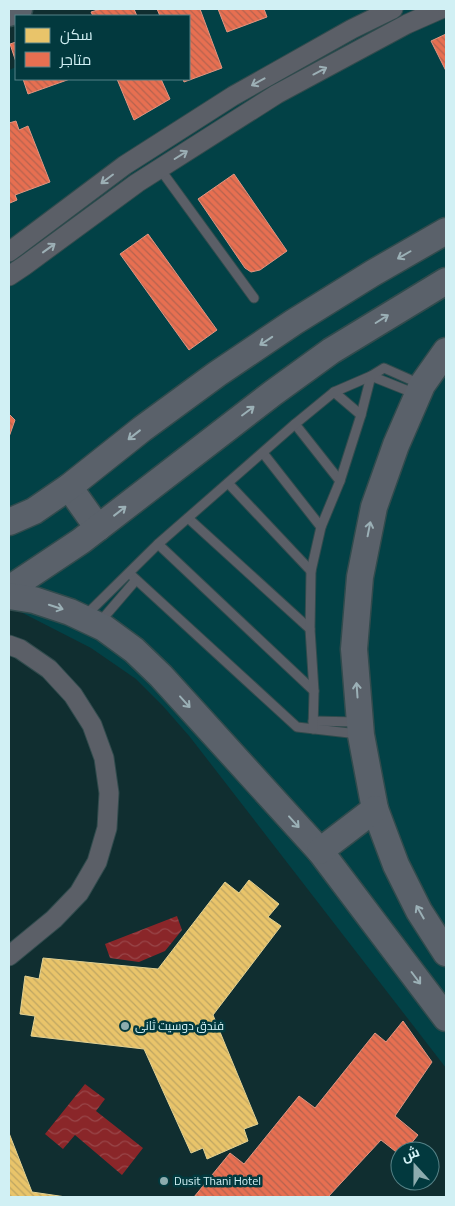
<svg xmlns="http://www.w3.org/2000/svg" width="455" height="1206" viewBox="0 0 455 1206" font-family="'Titillium Web',Cairo,sans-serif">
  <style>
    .built { fill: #024146 }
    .water { fill: url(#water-waves) }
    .homes { fill: url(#homes-back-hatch); stroke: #e2d193 }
    .shops { fill: url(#shops-back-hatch); stroke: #e09682 }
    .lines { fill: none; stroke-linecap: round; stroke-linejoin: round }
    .lane-casing { stroke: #314b4d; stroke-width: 11 }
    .street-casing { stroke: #314b4d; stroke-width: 21 }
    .secondary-casing { stroke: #314b4d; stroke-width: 29 }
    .lane { stroke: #5b5f67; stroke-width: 9 }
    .street { stroke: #5b5f67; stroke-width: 19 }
    .secondary { stroke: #5a616a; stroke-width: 26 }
    .oneway { stroke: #9cafb5 }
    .oneway2 { stroke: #9bb0b6 }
    .poi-dot { fill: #8dacaf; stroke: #02393e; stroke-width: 2 }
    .labels { text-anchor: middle; stroke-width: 5; stroke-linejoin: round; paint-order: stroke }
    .poi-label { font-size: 12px; fill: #d1f0f4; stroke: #02393e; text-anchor: start }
  </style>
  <defs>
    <pattern id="water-waves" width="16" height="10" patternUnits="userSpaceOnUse" patternTransform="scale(1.25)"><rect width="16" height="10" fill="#8a2629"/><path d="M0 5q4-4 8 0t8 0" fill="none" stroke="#994649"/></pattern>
    <pattern id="homes-back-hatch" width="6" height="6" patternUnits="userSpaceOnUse" patternTransform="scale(1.25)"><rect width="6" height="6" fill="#e9c46a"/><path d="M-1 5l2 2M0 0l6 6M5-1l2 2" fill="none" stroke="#bea562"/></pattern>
    <pattern id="shops-back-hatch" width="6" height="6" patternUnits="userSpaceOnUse" patternTransform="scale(1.25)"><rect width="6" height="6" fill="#e76f51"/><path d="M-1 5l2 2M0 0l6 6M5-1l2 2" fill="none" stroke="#b5634f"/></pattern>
  </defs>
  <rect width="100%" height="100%" fill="#102e30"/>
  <polygon class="built" points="171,9 446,9 446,1068 190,737 162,705 136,679 91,648 9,606 9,70 16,67 16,79 189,79 189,16 152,16"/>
  <g class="water">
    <polygon points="177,916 182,930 165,951 139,962 110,958 105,944"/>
    <polygon points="85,1084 105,1099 96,1111 143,1148 122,1175 75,1135 63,1149 45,1134"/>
  </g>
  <g class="homes">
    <polygon points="249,880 279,904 268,917 281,926 213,1015 258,1124 244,1129 248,1141 207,1159 203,1148 191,1153 144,1049 31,1036 35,1016 20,1014 25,976 39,979 43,958 158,969 225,882 239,893"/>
    <polygon points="9,1133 32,1192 66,1197 9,1197"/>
  </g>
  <g class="shops">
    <polygon points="101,9 134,9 137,16 93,16 91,12"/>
    <polygon points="157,9 200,9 222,68 184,82 183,79 189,79 189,16 160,16"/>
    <polygon points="218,9 264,9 267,17 227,32"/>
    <polygon points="446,34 446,71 431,41"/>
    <polygon points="16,42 16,62 10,44"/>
    <polygon points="23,79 70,79 28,94"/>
    <polygon points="117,79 161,79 170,99 134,120"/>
    <polygon points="16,121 19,130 28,126 50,182 15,195 17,200 10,203 9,199 9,123"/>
    <polygon points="234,174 287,251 260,270 251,272 245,268 198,199"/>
    <polygon points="148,234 217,330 189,350 120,254"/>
    <polygon points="9,414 15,420 9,437"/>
    <polygon points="403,1021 432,1062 395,1116 418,1135 405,1151 400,1151 400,1155 381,1140 328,1197 194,1197 230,1153 244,1164 299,1096 315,1108 375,1033 386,1042"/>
  </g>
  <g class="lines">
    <g class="lane-casing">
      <g id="lane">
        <polyline points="160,169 254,298"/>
        <polyline points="334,392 361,415"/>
        <polyline points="295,424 340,481"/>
        <polyline points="263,453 321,527"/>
        <polyline points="228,483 311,571"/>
        <polyline points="188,518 310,629"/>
        <polyline points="158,544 314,691"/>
        <polyline points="129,573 297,727 358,734"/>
        <polyline points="85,616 158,544 295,424 334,392 371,376 416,394"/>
        <polyline points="99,623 136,580"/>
        <polyline points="313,721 357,722"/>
        <polyline points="313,729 314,691 310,629 311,571 321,527 340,481 361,415 371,376 384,368 420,384"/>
      </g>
    </g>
    <g class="street-casing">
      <g id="street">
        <polyline points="9,252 125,165 233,96 352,29 393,9"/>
        <polyline points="9,276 24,266 137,183 277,94 407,24 441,9"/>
        <polyline points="9,645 20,649 49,669 73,695 92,725 104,758 109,793 107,828 97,862 79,893 54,919 9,956"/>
      </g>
    </g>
    <g class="secondary-casing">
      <g id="secondary">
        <polyline points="9,13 19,9"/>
        <polyline points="446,351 422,385 396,445 374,507 360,577 354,649 361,735 375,809 396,865 419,911 446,953"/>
        <polyline points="69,487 98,528"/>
        <polyline points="9,522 34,511 69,487 142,429 217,374 294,322 373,273 446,231"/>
        <polyline points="9,589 81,541 273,393 331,351 446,281"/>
        <polyline points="9,596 34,600 70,612 104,628 134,650 161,676 320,851 446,1018"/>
        <polyline points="320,851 375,809"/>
      </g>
    </g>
    <use href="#lane" class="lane"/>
    <use href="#street" class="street"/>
    <use href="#secondary" class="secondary"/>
  </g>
  <defs><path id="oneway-shaft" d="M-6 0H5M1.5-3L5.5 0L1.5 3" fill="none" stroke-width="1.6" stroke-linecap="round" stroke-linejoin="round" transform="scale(1.25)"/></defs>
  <g class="oneway">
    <use href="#oneway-shaft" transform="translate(320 71) rotate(-28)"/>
    <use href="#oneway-shaft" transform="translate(258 82) rotate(151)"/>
    <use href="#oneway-shaft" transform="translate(181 155) rotate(-32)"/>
    <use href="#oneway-shaft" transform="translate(107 179) rotate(143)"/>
    <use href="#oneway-shaft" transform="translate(49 248) rotate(-36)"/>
  </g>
  <g class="oneway2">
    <use href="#oneway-shaft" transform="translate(404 255) rotate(150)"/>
    <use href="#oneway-shaft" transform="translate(382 319) rotate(-32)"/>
    <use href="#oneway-shaft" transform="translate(266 341) rotate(146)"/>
    <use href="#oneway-shaft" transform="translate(248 411) rotate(-37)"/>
    <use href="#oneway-shaft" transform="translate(134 435) rotate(142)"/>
    <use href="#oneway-shaft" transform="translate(120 511) rotate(-38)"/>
    <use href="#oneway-shaft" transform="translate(369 529) rotate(-79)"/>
    <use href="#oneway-shaft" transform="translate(56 607) rotate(18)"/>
    <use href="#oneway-shaft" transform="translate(357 690) rotate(-94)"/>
    <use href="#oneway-shaft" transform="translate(185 702) rotate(48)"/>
    <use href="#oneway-shaft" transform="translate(294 822) rotate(48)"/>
    <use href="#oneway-shaft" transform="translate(420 912) rotate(-120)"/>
    <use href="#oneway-shaft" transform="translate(416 978) rotate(53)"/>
  </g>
  <g class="poi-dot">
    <circle cx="125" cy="1026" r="5"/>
    <circle cx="164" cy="1181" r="5"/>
  </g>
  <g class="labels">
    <g class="poi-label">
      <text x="135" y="1030">فندق دوسيت ثانى</text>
      <text x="174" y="1185">Dusit Thani Hotel</text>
    </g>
  </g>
  <rect width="455" height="1206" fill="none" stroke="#d1f0f4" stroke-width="20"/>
  <rect x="15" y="15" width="175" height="65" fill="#02393e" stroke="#558287"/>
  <rect x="25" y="28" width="25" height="15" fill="#e9c46a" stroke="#558287"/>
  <text x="60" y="40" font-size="15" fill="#d1f0f4">سكن</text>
  <rect x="25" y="52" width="25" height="15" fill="#e76f51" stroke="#558287"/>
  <text x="60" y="65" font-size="15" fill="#d1f0f4">متاجر</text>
  <g transform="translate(415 1166) rotate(339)"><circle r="24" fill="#02393e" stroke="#558287"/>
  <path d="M0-4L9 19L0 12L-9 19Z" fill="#8dacaf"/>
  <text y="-8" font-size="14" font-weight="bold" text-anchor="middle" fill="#d1f0f4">ش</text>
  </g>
</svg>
